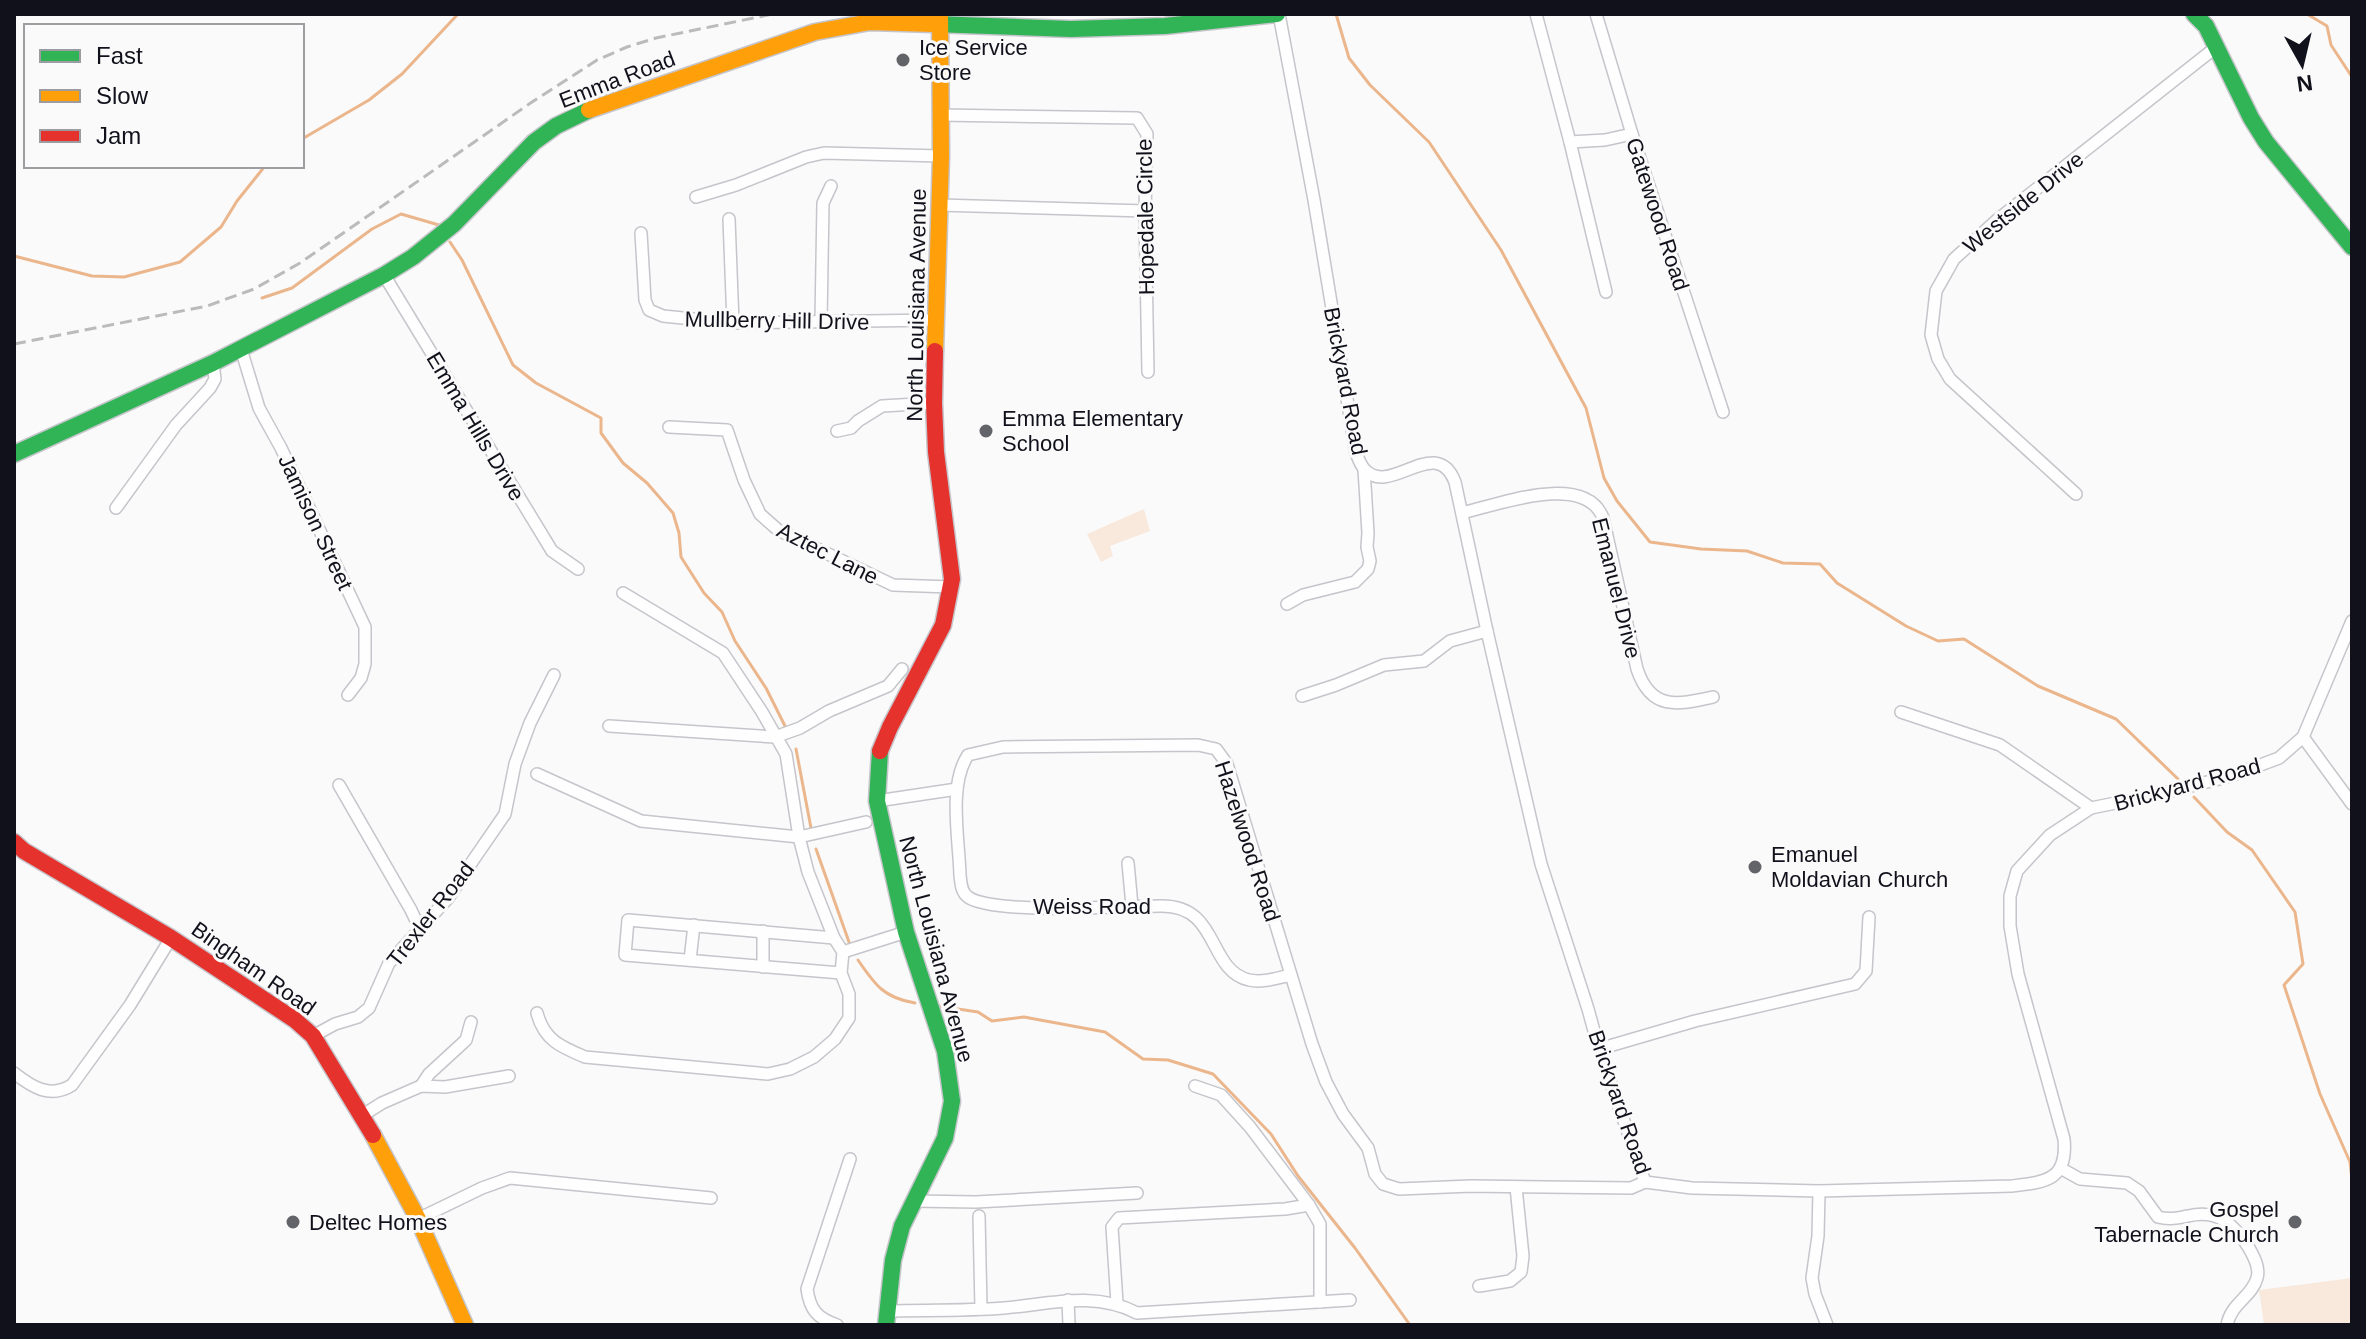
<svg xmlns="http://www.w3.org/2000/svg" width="2366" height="1339" viewBox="0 0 2366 1339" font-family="Arial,sans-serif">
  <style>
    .green { fill: #f9e9dd }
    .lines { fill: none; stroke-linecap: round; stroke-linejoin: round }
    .stream { stroke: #ebb68c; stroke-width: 3 }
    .street-casing { stroke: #c5c5cb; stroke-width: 14 }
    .fast-casing { stroke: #c5c5cb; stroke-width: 19 }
    .slow-casing { stroke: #c5c5cb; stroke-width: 19 }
    .jam-casing { stroke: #c5c5cb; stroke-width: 19 }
    .street { stroke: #fefefe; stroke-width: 11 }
    .fast { stroke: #30b455; stroke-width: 16 }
    .slow { stroke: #ff9f0a; stroke-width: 16 }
    .jam { stroke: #e5322d; stroke-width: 16 }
    .rail { stroke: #bbbbbc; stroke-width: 3; stroke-dasharray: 12 6; stroke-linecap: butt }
    .poi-dot { fill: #63636a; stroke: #fafafa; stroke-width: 3 }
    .labels { text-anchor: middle; stroke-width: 6; stroke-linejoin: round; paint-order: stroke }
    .poi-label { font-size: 22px; fill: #11111c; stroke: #fafafa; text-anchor: start }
    .street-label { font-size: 22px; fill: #11111c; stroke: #fafafa }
  </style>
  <rect width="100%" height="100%" fill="#fafafa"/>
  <g class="green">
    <polygon points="1144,509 1150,531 1110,546 1113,556 1101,562 1087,534"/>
    <polygon points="2352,1278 2352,1325 2264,1325 2259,1290"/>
  </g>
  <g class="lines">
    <g class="stream">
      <polyline points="1336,14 1349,58 1370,85 1429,142 1501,250 1586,408 1604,478 1617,501 1650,542 1701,549 1747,551 1783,563 1820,564 1837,583 1906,626 1938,641 1964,639 2038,686 2116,719 2178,779"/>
      <polyline points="2307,14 2327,26 2331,45 2352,77"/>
      <polyline points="302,139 369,100 402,74 458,14"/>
      <polyline points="450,242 462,260 513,365 536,383 601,418 601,433 623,463 647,483 673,513 679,533 681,557 704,593 722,612 735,641 766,688 786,728"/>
      <polyline points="14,256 92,276 124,277 180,262 221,227 237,201 265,166"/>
      <polyline points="262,298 292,288 372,229 401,214 439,225"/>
      <polyline points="796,749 811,828"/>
      <polyline points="2194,797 2227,832 2252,850 2295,912 2303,964 2284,985 2320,1094 2350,1162 2352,1180"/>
      <polyline points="816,849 849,942"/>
      <path d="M 858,960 C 875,985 884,998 915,1003"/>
      <polyline points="938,1006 978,1012 992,1021 1024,1017 1105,1032 1143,1059 1168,1060 1213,1074 1271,1134 1298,1176 1355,1248 1410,1325"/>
    </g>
    <g class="street-casing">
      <g id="street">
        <path d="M 1279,14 L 1314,200 L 1356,453 C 1358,458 1361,466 1365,470 C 1391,497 1436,433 1455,482 L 1487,631 L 1541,864 L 1588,1009 L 1599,1049 L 1645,1182"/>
        <polyline points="1536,14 1570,142 1606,292"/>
        <polyline points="1596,14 1632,134 1723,412"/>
        <polyline points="939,115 1137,118 1147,134 1145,211 1148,372"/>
        <polyline points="1570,142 1605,140 1632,134"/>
        <polyline points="696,197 736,185 806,157 824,153 941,156"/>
        <polyline points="939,205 1145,211"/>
        <polyline points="729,219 733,323"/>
        <polyline points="641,233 645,300 649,310 663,316 733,323 936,320"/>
        <polyline points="384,275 552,551 578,569"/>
        <polyline points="821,321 823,203 831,186"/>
        <polyline points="241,349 259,408 281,448 365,627 365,664 361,678 348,695"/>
        <polyline points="669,427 727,430 744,480 760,514 778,530 893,585 951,587"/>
        <polyline points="837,431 851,428 858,421 882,406 934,403"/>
        <polyline points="2076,494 1950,379 1938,359 1931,335 1936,291 1954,259 1997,220 2215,48"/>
        <polyline points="116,508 176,425 210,388 215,379 213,363"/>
        <path d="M 1462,513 C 1497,505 1585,471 1603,518 L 1637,669 C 1651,711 1677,705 1713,697"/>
        <polyline points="1287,604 1303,595 1355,582 1368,569 1370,561 1367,547 1368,533 1364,469"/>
        <polyline points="1302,696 1336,685 1384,665 1424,661 1450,641 1487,631"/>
        <polyline points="1901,712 2000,745 2091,808"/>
        <polyline points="609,726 775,737 800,728 829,711 888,686 902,669"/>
        <polyline points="2303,737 2352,804"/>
        <polyline points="537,774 641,821 799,837 866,822"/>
        <polyline points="339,785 411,910 420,929"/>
        <polyline points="877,801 957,789"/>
        <polyline points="1128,863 1132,906"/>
        <polyline points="834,938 628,920 625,955 841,973"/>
        <polyline points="843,952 906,932"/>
        <polyline points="690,960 694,925"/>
        <polyline points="763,967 763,931"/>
        <path d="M 1291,975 C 1277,978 1263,983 1249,980 C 1207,970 1220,906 1162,906 C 1125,906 993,915 968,897 C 961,892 961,883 960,875 C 959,839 948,785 968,755 L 1003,747 L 1198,745 L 1216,749 L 1227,764 L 1312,1044 L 1326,1082 L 1343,1114 L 1368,1148 L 1375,1174 L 1383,1184 L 1399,1189 L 1471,1186 L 1631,1188 L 1645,1182 L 1692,1188 L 1819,1191 L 2012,1186 C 2046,1182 2068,1180 2064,1139 L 2018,974 L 2010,926 L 2010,896 L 2017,871 L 2050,835 L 2091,808 L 2155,795 L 2231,776 L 2279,758 L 2303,737 L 2352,621"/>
        <path d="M 537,1013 C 544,1040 561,1047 585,1057 L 768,1074 L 790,1069 L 814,1057 L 835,1039 L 849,1018 L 849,994 L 841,973 L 843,952 L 834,938 L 808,872 L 799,837 L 786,754 L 762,712 L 723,653 L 623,593"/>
        <polyline points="313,1036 335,1024 358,1017 369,1008 389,963 449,897 474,859 505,814 515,764 530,723 554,675"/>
        <polyline points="1599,1049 1695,1021 1855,984 1866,971 1869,917"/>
        <path d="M 14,1073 C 32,1087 50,1099 72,1085 L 130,1005 L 171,938"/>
        <polyline points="421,1086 429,1074 466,1040 471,1022"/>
        <polyline points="1195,1086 1221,1095 1250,1127 1309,1205 1320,1224 1320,1302"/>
        <polyline points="363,1115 382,1103 421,1086 445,1087 509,1076"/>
        <path d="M 2062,1169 L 2080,1179 L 2127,1183 L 2139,1191 L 2158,1217 C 2169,1220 2176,1218 2188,1216 C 2218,1209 2234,1224 2249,1248 C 2254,1257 2260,1268 2257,1278 C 2252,1297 2231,1303 2227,1325"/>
        <polyline points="1819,1191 1818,1236 1812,1278 1815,1294 1827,1325"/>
        <polyline points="913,1201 976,1202 1137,1193"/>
        <polyline points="979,1216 981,1309"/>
        <polyline points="418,1219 482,1188 510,1178 711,1198"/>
        <polyline points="1479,1286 1510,1281 1521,1272 1523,1256 1516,1187"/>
        <polyline points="1068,1300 1069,1325"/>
        <polyline points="1117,1303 1112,1227 1119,1218 1285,1209 1309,1205"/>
        <path d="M 887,1311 C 926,1310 965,1311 1004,1308 C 1050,1304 1094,1291 1137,1313 L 1350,1300"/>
        <path d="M 837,1325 C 817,1318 810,1310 807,1289 L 850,1159"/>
      </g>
    </g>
    <g class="fast-casing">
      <g id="fast">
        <polyline points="2194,14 2206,26 2251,118 2266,142 2352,247"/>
        <polyline points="933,24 1071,29 1165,26 1277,14"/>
        <polyline points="14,454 213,363 384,275 413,257 454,224 534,142 556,126 589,110"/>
        <polyline points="880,751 877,801 906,932 945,1051 952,1101 945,1138 902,1226 893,1260 886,1325"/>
      </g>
    </g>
    <g class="slow-casing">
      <g id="slow">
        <polyline points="589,110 815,32 870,22 933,24"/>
        <polyline points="935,351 941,156 940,14"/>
        <polyline points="373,1135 418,1219 465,1325"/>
      </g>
    </g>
    <g class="jam-casing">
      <g id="jam">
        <polyline points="880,751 890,727 943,625 952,579 936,452 934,403 935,351"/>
        <polyline points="14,842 24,851 171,938 295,1020 313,1036 373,1135"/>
      </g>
    </g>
    <use href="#street" class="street"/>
    <use href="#fast" class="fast"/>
    <use href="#slow" class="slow"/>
    <use href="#jam" class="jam"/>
    <polyline class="rail" points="14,344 207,306 254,289 300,263 532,102 597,60 627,47 656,38 773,14"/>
  </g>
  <g class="poi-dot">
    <circle cx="903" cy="60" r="8"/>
    <circle cx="986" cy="431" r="8"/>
    <circle cx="1755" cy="867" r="8"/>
    <circle cx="293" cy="1222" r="8"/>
    <circle cx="2295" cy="1222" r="8"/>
  </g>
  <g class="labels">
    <g class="poi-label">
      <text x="919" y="55">Ice Service<tspan x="919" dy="25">Store</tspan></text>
      <text x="1002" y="426">Emma Elementary<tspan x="1002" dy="25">School</tspan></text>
      <text x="1771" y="862">Emanuel<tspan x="1771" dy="25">Moldavian Church</tspan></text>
      <text x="2279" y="1217" text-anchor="end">Gospel<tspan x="2279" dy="25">Tabernacle Church</tspan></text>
      <text x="309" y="1230">Deltec Homes</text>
    </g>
    <g class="street-label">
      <text transform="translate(617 79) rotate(-21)" y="8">Emma Road</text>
      <text transform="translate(2023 202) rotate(-39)" y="8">Westside Drive</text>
      <text transform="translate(1658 214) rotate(72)" y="8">Gatewood Road</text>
      <text transform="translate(1145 217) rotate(-91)" y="8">Hopedale Circle</text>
      <text transform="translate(916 305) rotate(-89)" y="8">North Louisiana Avenue</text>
      <text transform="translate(777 320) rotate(1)" y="8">Mullberry Hill Drive</text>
      <text transform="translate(1346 381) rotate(79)" y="8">Brickyard Road</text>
      <text transform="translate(476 426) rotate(59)" y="8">Emma Hills Drive</text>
      <text transform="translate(316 522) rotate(65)" y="8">Jamison Street</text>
      <text transform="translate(828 553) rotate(27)" y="8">Aztec Lane</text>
      <text transform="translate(1617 588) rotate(76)" y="8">Emanuel Drive</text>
      <text transform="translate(2187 784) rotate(-15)" y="8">Brickyard Road</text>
      <text transform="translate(1248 841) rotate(72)" y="8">Hazelwood Road</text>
      <text x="1092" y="914">Weiss Road</text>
      <text transform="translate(430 914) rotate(-52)" y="8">Trexler Road</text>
      <text transform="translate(937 949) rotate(75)" y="8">North Louisiana Avenue</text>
      <text transform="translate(254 968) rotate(35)" y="8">Bingham Road</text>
      <text transform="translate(1620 1102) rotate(71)" y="8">Brickyard Road</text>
    </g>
  </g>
  <rect width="2366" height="1339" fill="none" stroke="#11111c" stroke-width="32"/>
  <rect x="24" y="24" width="280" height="144" fill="#fafafa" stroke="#9d9da1" stroke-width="2"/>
  <rect x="40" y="50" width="40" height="12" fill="#30b455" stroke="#9d9da1" stroke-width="2"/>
  <text x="96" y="64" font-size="24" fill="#11111c">Fast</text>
  <rect x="40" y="90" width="40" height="12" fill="#ff9f0a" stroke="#9d9da1" stroke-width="2"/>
  <text x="96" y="104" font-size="24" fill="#11111c">Slow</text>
  <rect x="40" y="130" width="40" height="12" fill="#e5322d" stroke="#9d9da1" stroke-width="2"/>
  <text x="96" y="144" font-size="24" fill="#11111c">Jam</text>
  <g transform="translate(2302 64) rotate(172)" stroke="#fafafa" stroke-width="6" paint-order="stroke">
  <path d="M0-6L14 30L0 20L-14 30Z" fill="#11111c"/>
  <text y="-12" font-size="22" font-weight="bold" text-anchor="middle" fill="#11111c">N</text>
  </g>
</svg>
